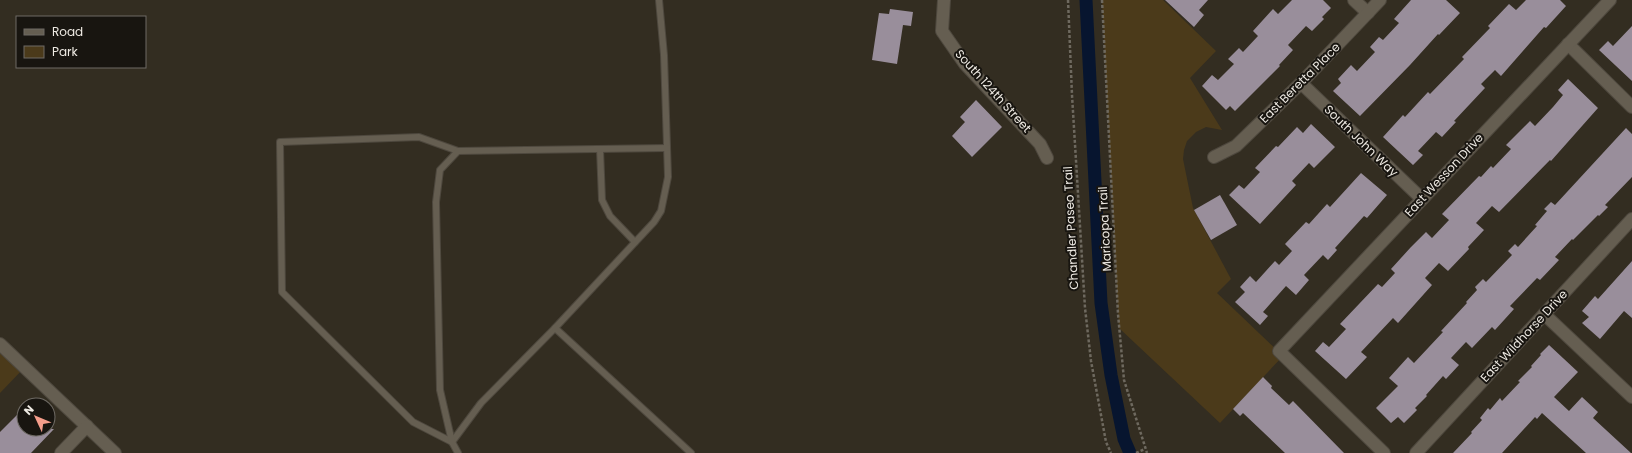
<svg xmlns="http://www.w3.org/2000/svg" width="1632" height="453" viewBox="0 0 1632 453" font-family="Poppins,sans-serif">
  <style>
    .green { fill: #4b3a1a }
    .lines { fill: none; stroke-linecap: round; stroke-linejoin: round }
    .canal { stroke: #07152f; stroke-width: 13 }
    .building { fill: #998e9b }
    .lane-casing { stroke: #4e483e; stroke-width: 8 }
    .street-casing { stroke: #4e483e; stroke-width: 14 }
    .path { stroke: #6e695f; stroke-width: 2.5; stroke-dasharray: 3 2; stroke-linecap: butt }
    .lane { stroke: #655e51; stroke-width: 6 }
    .street { stroke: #655e51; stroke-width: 12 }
    .labels { text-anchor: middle; stroke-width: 4; stroke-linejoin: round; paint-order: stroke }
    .street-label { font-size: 12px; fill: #eeeae3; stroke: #181510 }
  </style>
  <rect width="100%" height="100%" fill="#332d21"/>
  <g class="green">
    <polygon points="1102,0 1163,0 1216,51 1190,78 1222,130 1206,127 1196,132 1187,141 1184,150 1183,159 1193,208 1231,279 1217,293 1283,356 1220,423 1119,328"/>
    <polygon points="0,344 24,368 0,393"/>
  </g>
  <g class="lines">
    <polyline class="canal" points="1086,0 1101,303 1111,375 1124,439 1130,453"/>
  </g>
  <g class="building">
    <polygon points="1165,0 1208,0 1199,10 1204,15 1194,27"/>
    <polygon points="1292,0 1323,0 1331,8 1322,17 1324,19 1312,31 1306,26 1288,45 1293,50 1279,65 1280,66 1235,111 1230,106 1226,110 1202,86 1212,75 1218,80 1234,64 1228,59 1239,48 1243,52 1258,36 1253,31 1273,9 1278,14"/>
    <polygon points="1411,0 1446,0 1460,13 1439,35 1438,34 1410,65 1360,116 1333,91 1341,83 1338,79 1351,65 1357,71 1375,52 1370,47 1379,37 1383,40 1399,23 1394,19"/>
    <polygon points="1526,0 1560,0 1566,6 1546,28 1544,27 1501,76 1495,70 1481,84 1485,88 1454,121 1456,122 1442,137 1436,132 1418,151 1423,155 1413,165 1383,137 1403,115 1405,117 1428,92 1430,94 1464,59 1462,57 1490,28 1488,26 1509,4 1516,10"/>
    <polygon points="890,9 913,12 911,26 903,25 897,64 872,60 879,13 889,14"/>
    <polygon points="1632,26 1632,81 1599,50 1608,41 1613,46"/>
    <polygon points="1568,79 1598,108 1551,161 1550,160 1499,212 1492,206 1476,223 1484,230 1468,247 1469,249 1448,271 1439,263 1425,278 1432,285 1398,323 1393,318 1361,352 1367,357 1346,379 1315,351 1323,342 1329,347 1346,329 1340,324 1378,284 1382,287 1395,273 1391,269 1411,247 1426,232 1432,238 1449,220 1442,214 1479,176 1481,177 1491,166 1493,168 1511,149 1506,145 1530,121 1535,126 1553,107 1563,95 1558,90"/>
    <polygon points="976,100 1002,127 972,157 952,136 965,122 960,117"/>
    <polygon points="1311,124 1335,147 1314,168 1309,163 1292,181 1296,185 1260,224 1229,195 1239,185 1244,189 1260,172 1255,168 1276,146 1278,147 1297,127 1303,133"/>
    <polygon points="1626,128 1632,134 1632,177 1605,205 1608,207 1599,216 1598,215 1573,240 1572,239 1555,257 1559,260 1540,280 1537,278 1510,306 1514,309 1495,330 1492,327 1472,348 1466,342 1451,358 1459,365 1446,379 1443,376 1426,395 1427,396 1415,408 1417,410 1404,423 1398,417 1391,423 1376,408 1398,386 1389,378 1408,357 1414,363 1443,332 1441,331 1467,303 1466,302 1477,290 1475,287 1483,279 1486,282 1512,255 1508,251 1515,244 1518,247 1537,226 1535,225 1547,211 1544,209 1551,202 1555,205"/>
    <polygon points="1361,173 1387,195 1367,218 1364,216 1335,248 1337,250 1328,260 1323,255 1304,275 1309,280 1296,295 1286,286 1263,312 1268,316 1260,325 1235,302 1245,292 1240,287 1250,276 1256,282 1275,261 1279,265 1292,251 1285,244 1306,222 1309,224 1327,204 1330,207"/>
    <polygon points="1220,195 1237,225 1211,240 1194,210"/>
    <polygon points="1632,261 1632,318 1624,311 1600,339 1582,323 1589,317 1582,311 1595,296 1598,299"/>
    <polygon points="1549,345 1578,372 1554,397 1569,411 1582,397 1598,412 1593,418 1631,453 1586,453 1542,413 1537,419 1535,417 1502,453 1453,453 1472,433 1471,432 1482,420 1480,418 1488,408 1490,410 1500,398 1502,401 1520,382 1518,381 1532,367 1531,366 1541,355 1540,354"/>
    <polygon points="1263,377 1272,386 1271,388 1289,405 1293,401 1344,453 1285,453 1243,413 1240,416 1233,409"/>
    <polygon points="24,408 24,429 54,429 31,453 0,453 0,432"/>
  </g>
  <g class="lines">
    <g class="lane-casing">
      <g id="lane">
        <polyline points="600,149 602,200 610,216 635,242"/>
        <polyline points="458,151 419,137 280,142 282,292 413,422 452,442 481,403 555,328 654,222 661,211 668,177 664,55 659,0"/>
        <polyline points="555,328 691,453"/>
        <polyline points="458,453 452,442 440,390 436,202 440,170 458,151 667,148"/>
      </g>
    </g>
    <g class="street-casing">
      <g id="street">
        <polyline points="944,0 942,31 965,64 1040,144 1047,158"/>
        <polyline points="1354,0 1368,13"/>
        <polyline points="1568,44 1632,107"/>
        <polyline points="1301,83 1422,199"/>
        <polyline points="1214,157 1236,146 1301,83 1380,0"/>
        <polyline points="1544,314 1632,397"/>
        <polyline points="0,344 115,453"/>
        <polyline points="61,453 87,426"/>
        <polyline points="1384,453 1279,351 1610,0"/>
        <polyline points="1416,453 1632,219"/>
      </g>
    </g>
    <g class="path">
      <polyline points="1068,0 1072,95 1085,308 1091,361 1106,442 1111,453"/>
      <polyline points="1102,0 1118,314 1124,380 1147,453"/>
      <polyline points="1136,453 1145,449"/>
    </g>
    <use href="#lane" class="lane"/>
    <use href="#street" class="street"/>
  </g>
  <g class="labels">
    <g class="street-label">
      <text transform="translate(1300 83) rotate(-45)" y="4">East Beretta Place</text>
      <text transform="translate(993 91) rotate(48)" y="4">South 124th Street</text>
      <text transform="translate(1361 141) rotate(44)" y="4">South John Way</text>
      <text transform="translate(1444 175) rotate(-47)" y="4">East Wesson Drive</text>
      <text transform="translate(1071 228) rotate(-93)" y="4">Chandler Paseo Trail</text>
      <text transform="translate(1105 229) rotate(-93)" y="4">Maricopa Trail</text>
      <text transform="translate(1524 336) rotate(-47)" y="4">East Wildhorse Drive</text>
    </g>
  </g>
  <rect x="16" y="16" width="130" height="52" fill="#181510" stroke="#6e6a64"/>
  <rect x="24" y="29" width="20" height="6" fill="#655e51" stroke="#6e6a64"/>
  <text x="52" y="36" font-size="12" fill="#eeeae3">Road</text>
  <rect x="24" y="46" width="20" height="12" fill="#4b3a1a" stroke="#6e6a64"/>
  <text x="52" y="56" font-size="12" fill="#eeeae3">Park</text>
  <g transform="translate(36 417) rotate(314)"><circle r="19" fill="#181510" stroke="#6e6a64"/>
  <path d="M0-3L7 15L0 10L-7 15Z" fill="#f49d8b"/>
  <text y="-6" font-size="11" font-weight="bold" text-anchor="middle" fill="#eeeae3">N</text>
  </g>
</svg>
